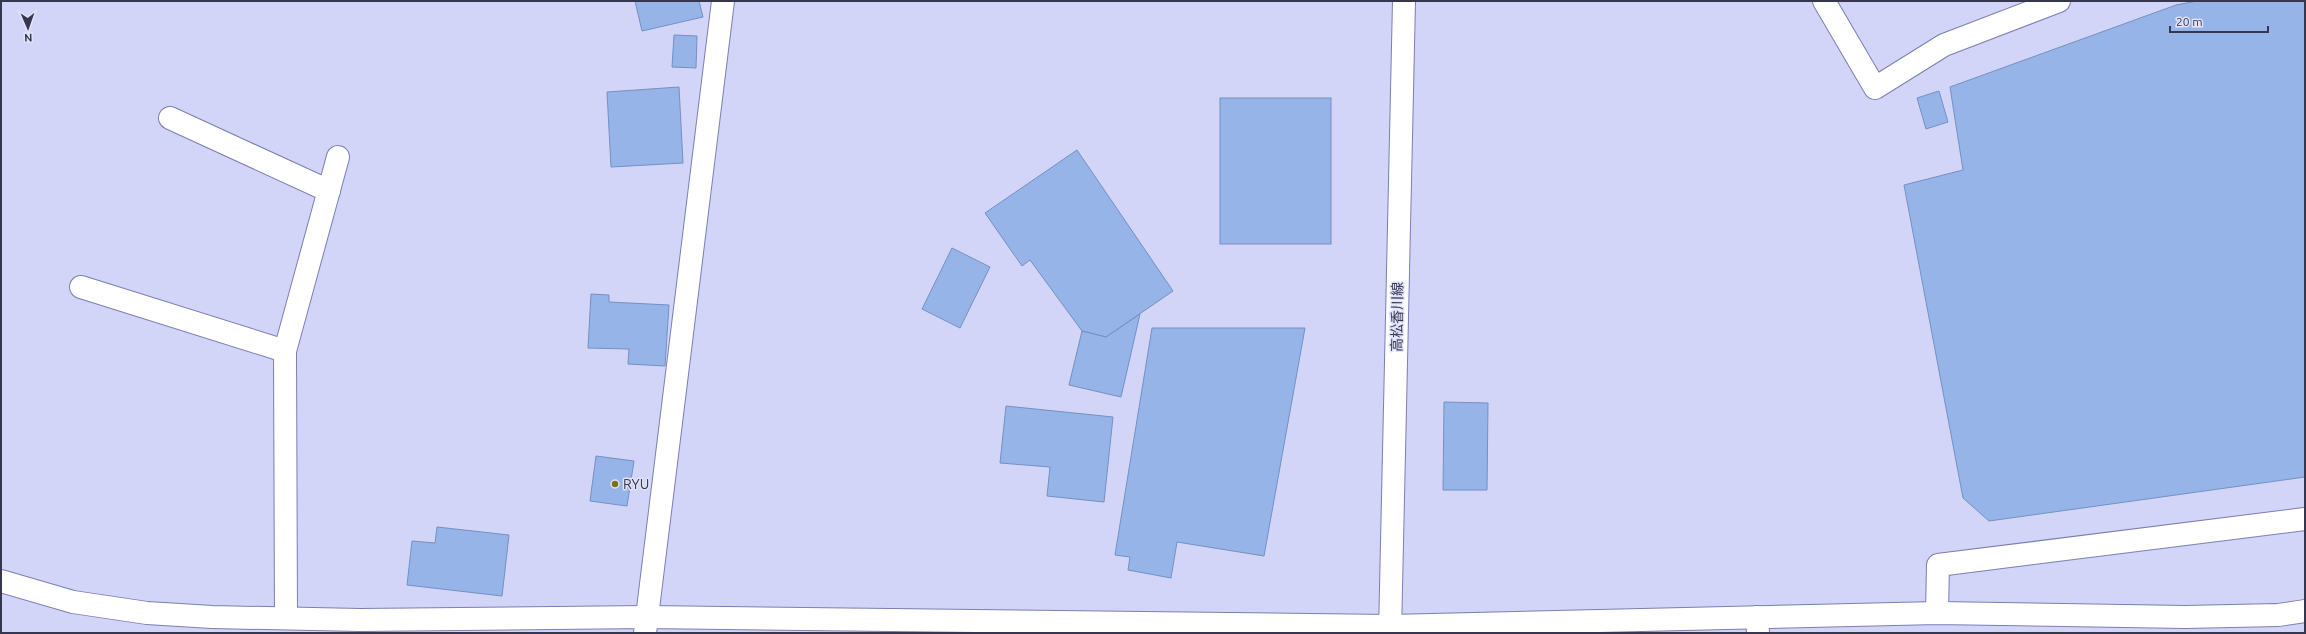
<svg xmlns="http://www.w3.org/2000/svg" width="2306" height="634" viewBox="0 0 2306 634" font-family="Ubuntu,'Noto Sans JP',sans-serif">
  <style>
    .building { fill: #97b4e8; stroke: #7490c2 }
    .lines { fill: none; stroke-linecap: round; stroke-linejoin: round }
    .street-casing { stroke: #7c7eb5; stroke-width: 24 }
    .secondary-casing { stroke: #7c7eb5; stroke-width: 24 }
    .street { stroke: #fff; stroke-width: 22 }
    .secondary { stroke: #fff; stroke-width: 22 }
    .poi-dot { fill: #7d7213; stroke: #e1e3fb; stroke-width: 1.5 }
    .labels { text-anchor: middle; stroke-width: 3; stroke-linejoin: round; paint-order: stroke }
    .street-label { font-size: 14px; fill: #36374e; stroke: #e1e3fb }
    .poi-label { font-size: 14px; fill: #36374e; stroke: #e1e3fb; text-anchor: start }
  </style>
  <rect width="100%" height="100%" fill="#d2d4f8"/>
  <g class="building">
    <polygon points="635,1 699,1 703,17 642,31"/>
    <polygon points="2197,1 2305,1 2305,477 1989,521 1963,498 1904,185 1963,170 1950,87 2176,5"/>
    <polygon points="674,35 697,36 696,68 672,67"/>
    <polygon points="679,87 683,163 611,167 607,92"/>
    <polygon points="1939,91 1948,122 1926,129 1917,98"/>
    <rect x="1220" y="98" width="111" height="146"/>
    <polygon points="1077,150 1173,291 1106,337 1082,331 1030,260 1022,266 985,213"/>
    <polygon points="952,248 990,267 960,328 922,309"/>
    <polygon points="591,294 609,295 609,302 669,305 665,366 628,364 629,349 588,348"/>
    <polygon points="1140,314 1121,397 1069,385 1082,331 1106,337"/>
    <polygon points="1152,328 1305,328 1264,556 1177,542 1171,578 1128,570 1130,557 1115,555"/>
    <polygon points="1444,402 1488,403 1487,490 1443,490"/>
    <polygon points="1006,406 1113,417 1104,502 1047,496 1050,467 1000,463"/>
    <polygon points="596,456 634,461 627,506 590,501"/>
    <polygon points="437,527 509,535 502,596 407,585 412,541 435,543"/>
  </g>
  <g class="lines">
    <g class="street-casing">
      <g id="street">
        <polyline points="1824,1 1875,88 1944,45 2059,1"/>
        <polyline points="170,118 329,191"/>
        <polyline points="81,287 285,351"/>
        <polyline points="1,581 73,602 147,613 212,617 360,620 647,617 1390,626"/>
        <polyline points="1937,613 1938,565 2305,519"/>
        <polyline points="1757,617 1758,633"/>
        <polyline points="286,618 285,351 338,157"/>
        <polyline points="645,633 723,1"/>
      </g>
    </g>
    <g class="secondary-casing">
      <g id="secondary">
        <polyline points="1390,626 1937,613 2185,617 2278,615 2305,611"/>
        <polyline points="1390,633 1404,1"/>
      </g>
    </g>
    <use href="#street" class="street"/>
    <use href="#secondary" class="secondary"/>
  </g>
  <circle class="poi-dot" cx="615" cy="484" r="4"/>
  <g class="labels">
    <g class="street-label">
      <text transform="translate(1397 317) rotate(-89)" y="5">高松香川線</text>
    </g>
    <g class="poi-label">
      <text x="623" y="489">RYU</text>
    </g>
  </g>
  <rect width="2306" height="634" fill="none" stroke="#36374e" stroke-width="4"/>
  <g transform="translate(28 28) rotate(178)" stroke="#e1e3fb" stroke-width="3" paint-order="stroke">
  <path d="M0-3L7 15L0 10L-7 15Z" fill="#36374e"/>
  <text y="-6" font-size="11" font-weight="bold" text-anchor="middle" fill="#36374e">N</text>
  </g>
  <path d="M2170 26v6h98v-6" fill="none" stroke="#36374e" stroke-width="2"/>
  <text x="2176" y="26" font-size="12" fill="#36374e" stroke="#e1e3fb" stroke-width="3" paint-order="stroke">20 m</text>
</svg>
